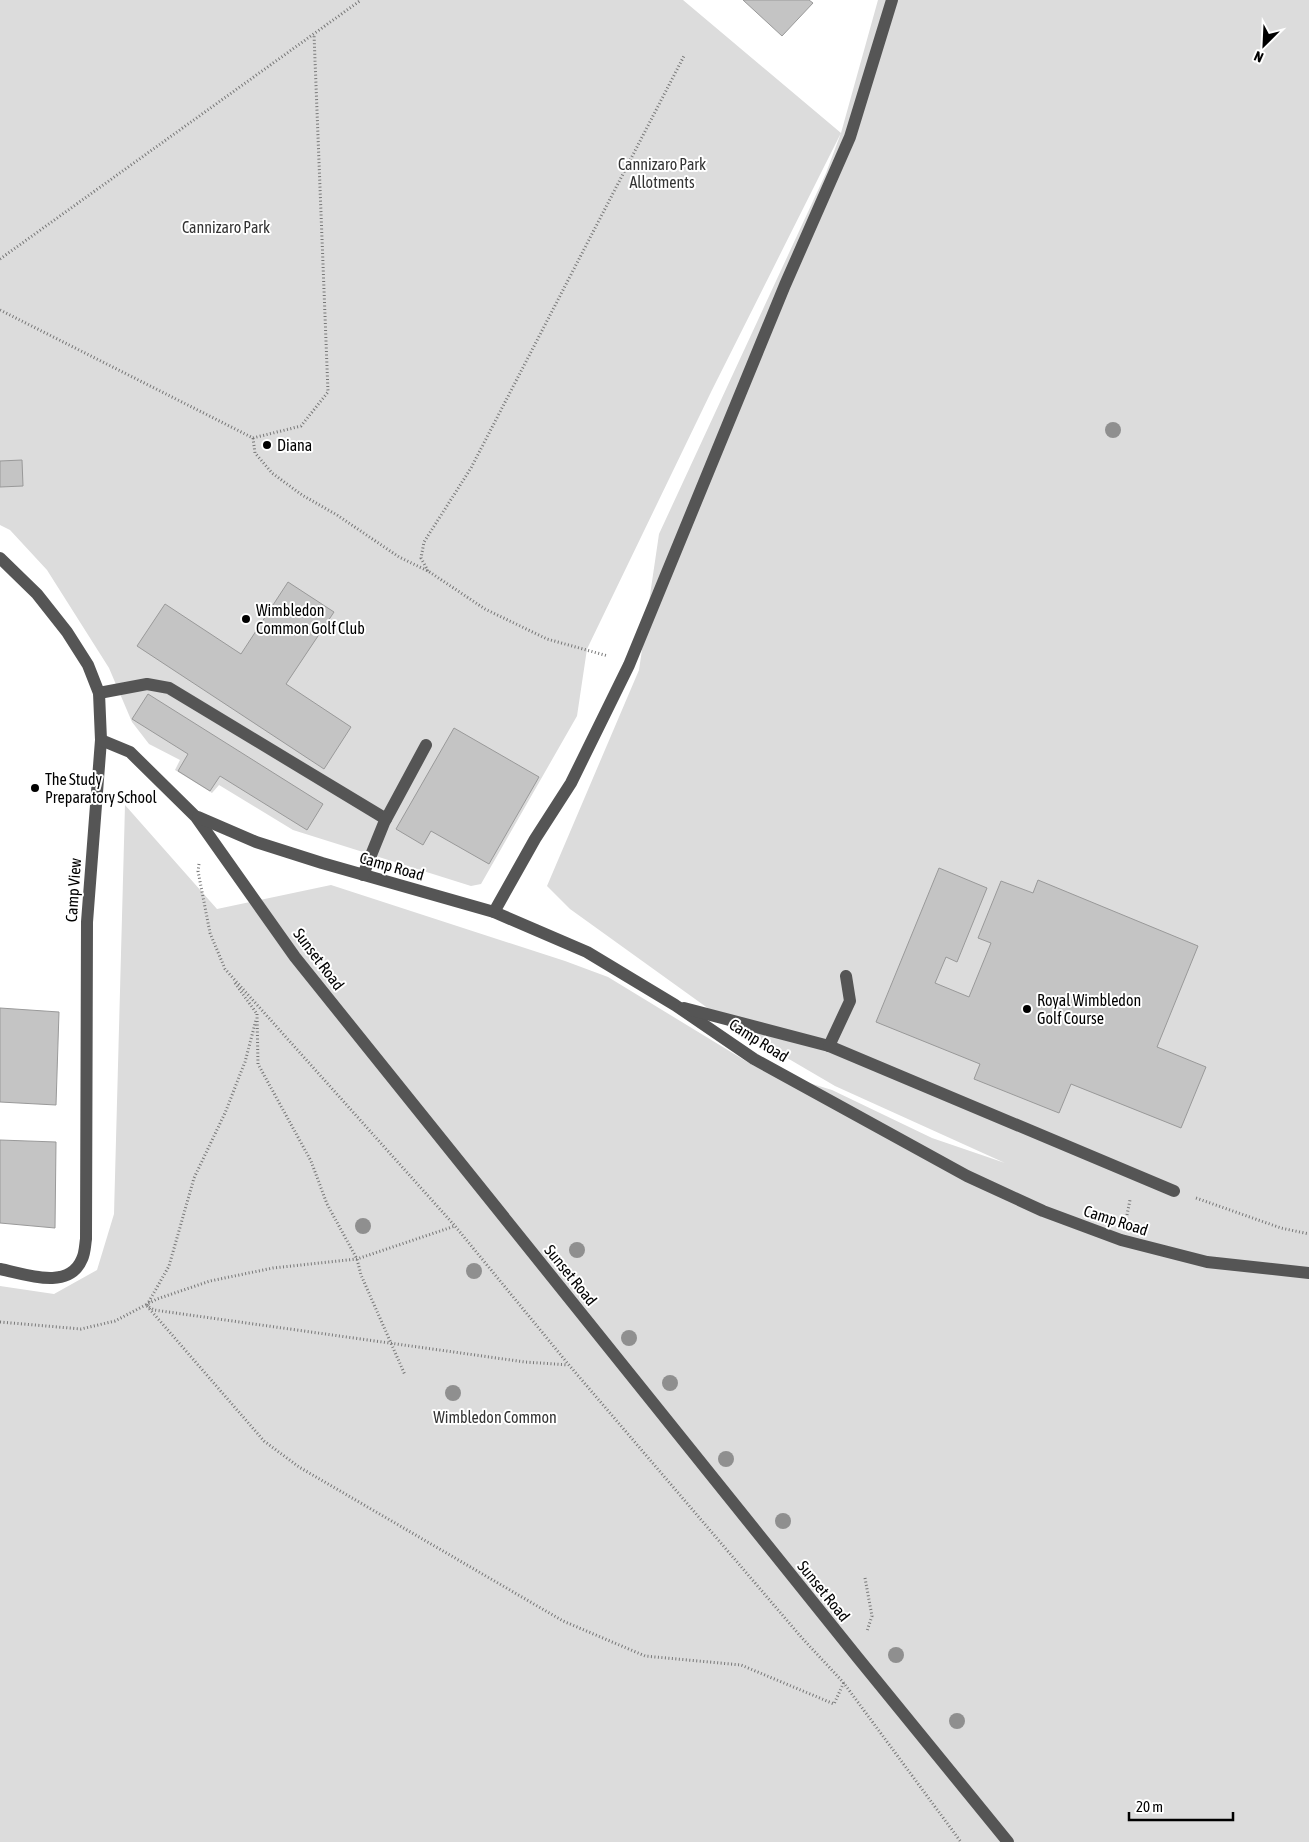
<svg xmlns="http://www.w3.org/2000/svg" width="1309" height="1842" viewBox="0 0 1309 1842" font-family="'Asap Condensed',sans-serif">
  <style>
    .green { fill: #dcdcdc }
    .building { fill: #c4c4c4; stroke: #999 }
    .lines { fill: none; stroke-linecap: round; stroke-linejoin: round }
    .path { stroke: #777; stroke-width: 3; stroke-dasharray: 1 2.5; stroke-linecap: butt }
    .minor { stroke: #555; stroke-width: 12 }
    .tree { fill: #8f8f8f }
    .poi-dot { fill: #000; stroke: #fff; stroke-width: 2 }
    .labels { text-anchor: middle; stroke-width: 4; stroke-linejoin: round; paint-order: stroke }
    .park-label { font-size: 16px; fill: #333; stroke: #fff }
    .poi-label { font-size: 16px; fill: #000; stroke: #fff; text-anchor: start }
    .street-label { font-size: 16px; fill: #000; stroke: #fff }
  </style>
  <rect width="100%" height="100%" fill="#fff"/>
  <polygon class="green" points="0,0 683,0 841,133 878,0 1309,0 1309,1842 0,1842 0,1286 54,1294 97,1270 114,1214 125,805 217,909 331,885 565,961 608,977 754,1066 832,1090 932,1138 1005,1163 835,1086 734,1027 570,909 547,886 639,670 659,534 826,173 841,133 712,390 587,649 577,716 481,884 471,886 293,830 219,785 212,793 175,770 180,760 149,744 132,722 109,668 47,570 10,530 0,525"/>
  <g class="building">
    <polygon points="743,0 809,0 813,3 782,36"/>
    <polygon points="22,460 23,486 0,487 0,461"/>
    <polygon points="288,582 334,612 286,684 351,727 324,769 137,646 165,604 241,654"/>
    <polygon points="148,694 323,804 307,830 220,776 210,791 178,771 188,754 132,719"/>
    <polygon points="454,728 539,777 489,864 431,831 423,845 396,829"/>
    <polygon points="939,868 987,888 957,962 946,957 935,983 969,997 991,943 978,938 1001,881 1033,893 1038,880 1198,946 1157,1047 1206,1067 1181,1128 1071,1084 1059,1113 974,1079 980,1064 876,1022"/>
    <polygon points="0,1008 59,1012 56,1105 0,1102"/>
    <polygon points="0,1140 56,1142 55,1228 0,1223"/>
  </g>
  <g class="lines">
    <g class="path">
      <polyline points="0,259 361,0"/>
      <polyline points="0,310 253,438 301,426 328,392 314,34"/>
      <polyline points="253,438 255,453 272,473 302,495 337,515 399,557 428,571 485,609 547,639 608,656"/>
      <polyline points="428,571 421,558 424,542 471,468 684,56"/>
      <polyline points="199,864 198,871 210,933 225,969 455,1226"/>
      <polyline points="235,983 257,1014"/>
      <polyline points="257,1014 258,1064 311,1161 327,1204 357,1259 361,1275 405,1375"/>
      <polyline points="1196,1198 1281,1228 1309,1234"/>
      <polyline points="1127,1215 1130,1200"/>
      <polyline points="147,1305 169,1266 194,1178 225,1113 245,1062 256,1020"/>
      <polyline points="147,1306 264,1441 299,1467 563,1621 645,1656 741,1665 834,1704 844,1682"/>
      <polyline points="149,1307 154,1310 525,1362 568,1365"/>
      <polyline points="0,1322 81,1329 115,1321 157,1299 210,1281 273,1268 357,1259 455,1226 569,1365 802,1638 843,1682 961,1842"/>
      <polyline points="865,1578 872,1616 867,1631"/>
    </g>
    <g class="minor">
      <path d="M 0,558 L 37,594 L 67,632 L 88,665 L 99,693 L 101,740 L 87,922 L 86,1239 C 85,1245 85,1253 82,1259 C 69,1291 25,1274 0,1269"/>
      <polyline points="99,693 147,684 169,688 386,819"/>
      <polyline points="101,740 130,752 196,817 295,957 858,1658 1008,1842"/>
      <polyline points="198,817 256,842 322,863 494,912 587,952 675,1005 754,1059 967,1176 1043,1211 1121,1240 1207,1262 1309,1273"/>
      <polyline points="363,875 384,823 426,745"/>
      <polyline points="494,912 535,839 571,783 629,665 785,285 850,137 892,0"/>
      <polyline points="684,1008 829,1046 1174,1191"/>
      <polyline points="829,1046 850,1001 846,976"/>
    </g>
  </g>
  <g class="tree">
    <circle cx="1113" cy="430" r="8"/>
    <circle cx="363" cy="1226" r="8"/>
    <circle cx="577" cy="1250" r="8"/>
    <circle cx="474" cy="1271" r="8"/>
    <circle cx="629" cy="1338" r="8"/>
    <circle cx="670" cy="1383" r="8"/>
    <circle cx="453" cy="1393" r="8"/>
    <circle cx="726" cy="1459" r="8"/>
    <circle cx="783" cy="1521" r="8"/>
    <circle cx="896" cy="1655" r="8"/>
    <circle cx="957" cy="1721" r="8"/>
  </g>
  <g class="poi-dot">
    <circle cx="267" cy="445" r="5"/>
    <circle cx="246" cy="619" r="5"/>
    <circle cx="35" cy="788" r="5"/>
    <circle cx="1027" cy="1009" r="5"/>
  </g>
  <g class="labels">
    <g class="park-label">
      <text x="662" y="170">Cannizaro Park<tspan x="662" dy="18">Allotments</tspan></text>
      <text x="226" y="233">Cannizaro Park</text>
      <text x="495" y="1423">Wimbledon Common</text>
    </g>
    <g class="poi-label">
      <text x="277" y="451">Diana</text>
      <text x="256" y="616">Wimbledon<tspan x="256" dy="18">Common Golf Club</tspan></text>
      <text x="45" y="785">The Study<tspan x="45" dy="18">Preparatory School</tspan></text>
      <text x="1037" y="1006">Royal Wimbledon<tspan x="1037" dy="18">Golf Course</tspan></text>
    </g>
    <g class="street-label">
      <text transform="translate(392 866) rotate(16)" y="6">Camp Road</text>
      <text transform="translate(73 890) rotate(-86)" y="6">Camp View</text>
      <text transform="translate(319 959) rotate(53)" y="6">Sunset Road</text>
      <text transform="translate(759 1040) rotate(32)" y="6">Camp Road</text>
      <text transform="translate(1116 1220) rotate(18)" y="6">Camp Road</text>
      <text transform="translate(571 1275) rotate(51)" y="6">Sunset Road</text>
      <text transform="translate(824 1591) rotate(51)" y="6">Sunset Road</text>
    </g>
  </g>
  <g transform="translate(1264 45) rotate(204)" stroke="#ffffff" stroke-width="4" paint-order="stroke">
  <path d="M0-4L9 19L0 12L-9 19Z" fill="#000000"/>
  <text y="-8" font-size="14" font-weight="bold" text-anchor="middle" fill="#000000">N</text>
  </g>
  <path d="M1129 1812v8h104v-8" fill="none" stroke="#000000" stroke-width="2.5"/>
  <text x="1136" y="1812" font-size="15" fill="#000000" stroke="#ffffff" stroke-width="4" paint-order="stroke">20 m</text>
</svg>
